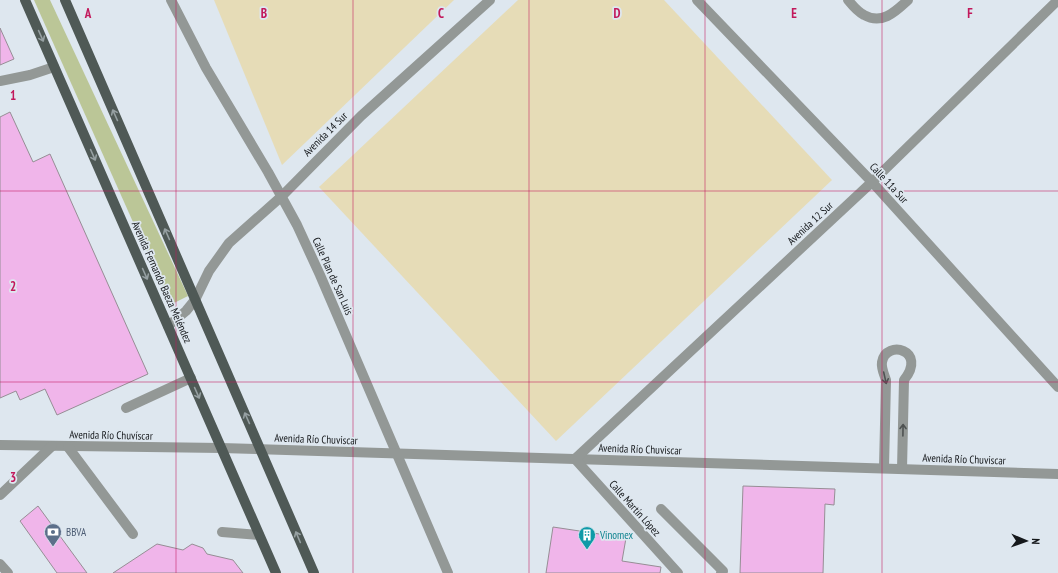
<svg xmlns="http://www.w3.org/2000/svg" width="1058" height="573" viewBox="0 0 1058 573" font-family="'PT Sans Narrow',sans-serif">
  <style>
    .green { fill: #bbc697 }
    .sand { fill: #e6dcb7 }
    .building { fill: #f0b5ea; stroke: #968e95 }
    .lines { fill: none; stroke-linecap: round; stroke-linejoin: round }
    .minor { stroke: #939896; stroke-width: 10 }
    .major { stroke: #4f5956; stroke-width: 10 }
    .oneway { stroke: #96a0a2 }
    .oneway2 { stroke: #4e5252 }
    .grid { fill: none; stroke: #c2185b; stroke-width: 1; stroke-opacity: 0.55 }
    .labels { text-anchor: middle; stroke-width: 3.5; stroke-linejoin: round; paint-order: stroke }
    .street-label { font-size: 11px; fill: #15181b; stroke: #dee7ef }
    .service-label { font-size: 11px; fill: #4e5e75; stroke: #dee7ef; text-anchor: start }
    .culture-label { font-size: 11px; fill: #0d838f; stroke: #dee7ef; text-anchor: start }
    .grid-label { font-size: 13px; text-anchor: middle; font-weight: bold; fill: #c2185b; stroke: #dee7ef; stroke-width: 3.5; stroke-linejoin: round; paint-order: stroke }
  </style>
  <rect width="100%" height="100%" fill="#dee7ef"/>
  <polygon class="green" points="34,0 50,0 188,296 170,305"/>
  <g class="sand">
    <polygon points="214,0 454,0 282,165"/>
    <polygon points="518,0 664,0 832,180 556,441 319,187"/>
  </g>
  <g class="building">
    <polygon points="0,28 14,59 0,65"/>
    <polygon points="10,112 33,162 50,154 148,374 57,415 45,389 20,400 16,391 0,398 0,117"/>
    <polygon points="743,486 835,489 834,505 825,504 823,573 740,573"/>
    <polygon points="38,506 87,573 57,573 20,521"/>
    <polygon points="553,527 626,538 622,561 661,567 660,573 546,573"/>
    <polygon points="157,544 183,550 192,544 203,548 207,554 233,560 243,573 113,573"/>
  </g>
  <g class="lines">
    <g class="minor">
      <polyline points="171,0 206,68 268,172 297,225 320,275 448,573"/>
      <polyline points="697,0 872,182 1058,387"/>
      <path d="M 848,0 C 852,5 858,12 864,15 C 882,25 895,12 908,0"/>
      <polyline points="0,81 30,75 54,67"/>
      <polyline points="168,326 186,311 195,300 209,271 229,243 282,196 361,116 490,0"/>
      <polyline points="126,408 191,378"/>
      <polyline points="0,445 221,448 1058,474"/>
      <polyline points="68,447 133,534"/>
      <path d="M 884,468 L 886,380 C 884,374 881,368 882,362 C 886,339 928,350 904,380 L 902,469"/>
      <polyline points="0,495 52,446"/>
      <polyline points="661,509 723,571 721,573"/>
      <polyline points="222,532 259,535"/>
      <polyline points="0,564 8,573"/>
      <polyline points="678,573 575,459 872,182 1058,0"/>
    </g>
    <g class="major">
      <polyline points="25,0 276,573"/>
      <polyline points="65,0 314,573"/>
    </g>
  </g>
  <defs><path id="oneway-shaft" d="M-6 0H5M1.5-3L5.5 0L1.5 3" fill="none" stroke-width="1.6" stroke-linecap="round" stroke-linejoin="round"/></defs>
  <g class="oneway">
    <use href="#oneway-shaft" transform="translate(41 36) rotate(66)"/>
    <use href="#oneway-shaft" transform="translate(115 115) rotate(-114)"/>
    <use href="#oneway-shaft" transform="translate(93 155) rotate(66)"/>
    <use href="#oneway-shaft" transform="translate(167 234) rotate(-114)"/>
    <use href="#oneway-shaft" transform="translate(145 274) rotate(66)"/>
    <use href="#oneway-shaft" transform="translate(197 393) rotate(66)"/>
    <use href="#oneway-shaft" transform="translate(247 418) rotate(-114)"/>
    <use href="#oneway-shaft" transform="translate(298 537) rotate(-113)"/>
  </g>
  <g class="oneway2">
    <use href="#oneway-shaft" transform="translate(885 378) rotate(77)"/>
    <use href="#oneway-shaft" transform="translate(903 430) rotate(-89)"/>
  </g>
  <path class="grid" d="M 176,0 L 176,573M 353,0 L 353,573M 529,0 L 529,573M 705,0 L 705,573M 882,0 L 882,573M 0,191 L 1058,191M 0,382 L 1058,382"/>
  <defs>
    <g id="bank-pin" transform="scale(0.9)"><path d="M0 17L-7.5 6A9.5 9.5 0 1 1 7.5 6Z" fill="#5c6f8a" stroke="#dee7ef"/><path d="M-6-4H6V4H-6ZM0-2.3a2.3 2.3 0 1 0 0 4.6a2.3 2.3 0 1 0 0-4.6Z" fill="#fff"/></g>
    <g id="building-pin" transform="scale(0.9)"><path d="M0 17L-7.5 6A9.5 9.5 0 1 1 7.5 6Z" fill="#0f9aa8" stroke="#dee7ef"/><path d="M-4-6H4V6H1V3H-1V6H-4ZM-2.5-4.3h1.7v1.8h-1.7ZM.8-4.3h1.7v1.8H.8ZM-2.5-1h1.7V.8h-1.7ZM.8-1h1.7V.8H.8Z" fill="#fff"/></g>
  </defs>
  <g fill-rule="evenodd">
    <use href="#bank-pin" x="53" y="532"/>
    <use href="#building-pin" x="587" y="535"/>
  </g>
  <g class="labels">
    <g class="street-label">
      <text transform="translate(325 134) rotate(-45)" y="4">Avenida 14 Sur</text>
      <text transform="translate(889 183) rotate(47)" y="4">Calle 11a Sur</text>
      <text transform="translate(810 223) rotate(-43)" y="4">Avenida 12 Sur</text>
      <text transform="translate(333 276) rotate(66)" y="4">Calle Plan de San Luis</text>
      <text transform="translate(162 282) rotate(66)" y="4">Avenida Fernando Baeza Meléndez</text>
      <text transform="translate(111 435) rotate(1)" y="4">Avenida Río Chuvíscar</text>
      <text transform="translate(316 439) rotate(2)" y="4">Avenida Río Chuviscar</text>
      <text transform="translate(640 449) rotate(2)" y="4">Avenida Río Chuviscar</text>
      <text transform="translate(964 459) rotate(2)" y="4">Avenida Río Chuviscar</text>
      <text transform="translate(635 508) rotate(48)" y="4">Calle Martín López</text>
    </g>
    <g class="service-label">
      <text x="66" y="536">BBVA</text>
    </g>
    <g class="culture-label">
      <text x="600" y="539">Vinomex</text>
    </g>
  </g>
  <g class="grid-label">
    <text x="88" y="18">A</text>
    <text x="264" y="18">B</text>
    <text x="441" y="18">C</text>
    <text x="617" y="18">D</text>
    <text x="794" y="18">E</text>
    <text x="970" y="18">F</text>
    <text x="13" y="100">1</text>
    <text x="13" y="291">2</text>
    <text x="13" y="482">3</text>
  </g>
  <g transform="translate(1026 541) rotate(92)" stroke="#dee7ef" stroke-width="3" paint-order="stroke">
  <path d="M0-3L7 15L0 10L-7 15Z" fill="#15181b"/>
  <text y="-6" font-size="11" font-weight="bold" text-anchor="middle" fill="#15181b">N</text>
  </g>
</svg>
